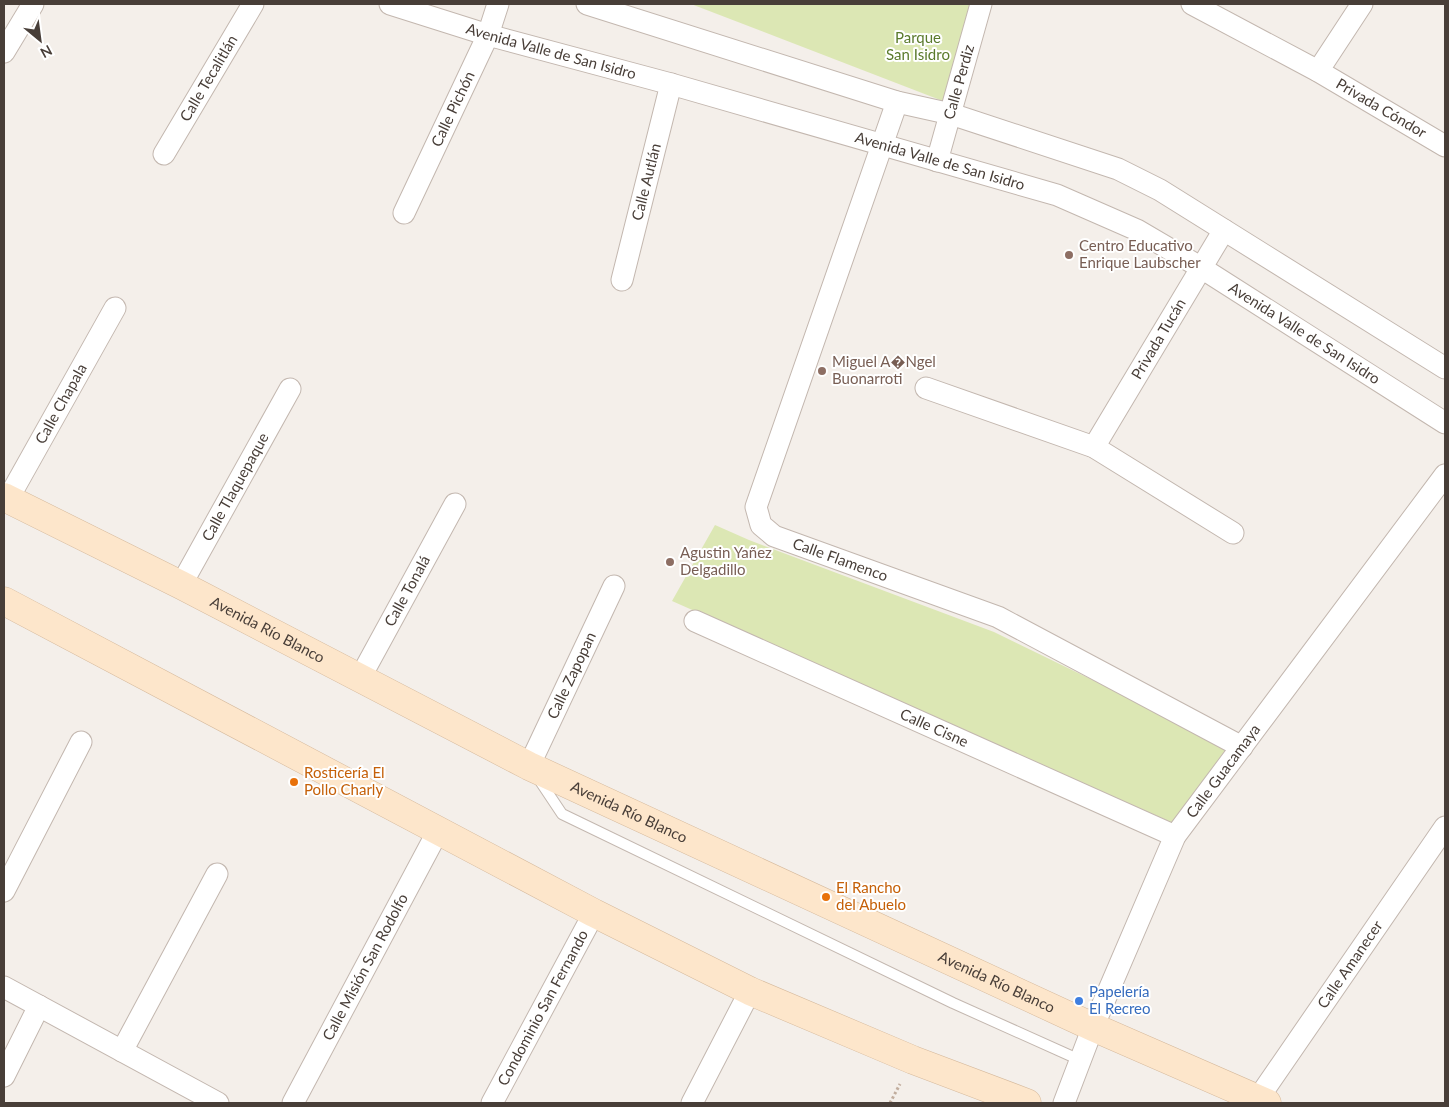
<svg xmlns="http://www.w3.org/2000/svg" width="1449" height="1107" viewBox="0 0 1449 1107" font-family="Lato,sans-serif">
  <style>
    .green { fill: #dce7b4 }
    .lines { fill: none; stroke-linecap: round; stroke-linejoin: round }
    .lane-casing { stroke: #c3b7af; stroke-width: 12 }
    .street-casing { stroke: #c3b7af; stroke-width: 23 }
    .secondary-casing { stroke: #d6ba9d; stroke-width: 29 }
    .path { stroke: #c1ad9e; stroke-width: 3; stroke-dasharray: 2.5 2.5; stroke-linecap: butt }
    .lane { stroke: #fff; stroke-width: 10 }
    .street { stroke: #fff; stroke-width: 21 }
    .secondary { stroke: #fde6cb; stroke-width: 28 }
    .education-dot { fill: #8d6e63; stroke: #fff; stroke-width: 2 }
    .food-dot { fill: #e8710a; stroke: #fff; stroke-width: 2 }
    .shop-dot { fill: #3f7fe0; stroke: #fff; stroke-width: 2 }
    .labels { text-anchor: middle; stroke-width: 4; stroke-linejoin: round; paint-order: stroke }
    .park-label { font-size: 15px; fill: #5a7a2c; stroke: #fff }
    .street-label { font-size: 15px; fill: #483e38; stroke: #fff }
    .education-label { font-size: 15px; fill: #785e54; stroke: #fff; text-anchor: start }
    .food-label { font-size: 15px; fill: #c56008; stroke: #fff; text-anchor: start }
    .shop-label { font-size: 15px; fill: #366cbe; stroke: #fff; text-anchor: start }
  </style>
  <rect width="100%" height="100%" fill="#f4efea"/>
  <g class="green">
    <polygon points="691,4 973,4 948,103"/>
    <polygon points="715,525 749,540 994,632 1228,746 1173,823 672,601"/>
  </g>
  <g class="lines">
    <g class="lane-casing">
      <polyline id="lane" points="538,778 562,814 953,1003 1080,1060"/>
    </g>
    <g class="street-casing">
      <g id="street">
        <path id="s1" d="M 390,4 L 488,35 L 671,84 L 1057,195 L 1137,230 L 1200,267 L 1445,423"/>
        <polyline points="587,4 897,102 951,114 1118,169 1160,190 1445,368"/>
        <path id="s2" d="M 1192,4 L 1318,71 L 1445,146"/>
        <polyline points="4,52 33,4"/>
        <polyline points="1318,71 1362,4"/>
        <path id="s3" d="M 897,102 L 756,507 L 761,525 L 774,536 L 998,617 L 1242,747"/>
        <path id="s4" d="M 164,154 L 253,4"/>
        <path id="s5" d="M 937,161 L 981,4"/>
        <path id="s6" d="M 404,213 L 488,35 L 498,4"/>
        <path id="s7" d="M 622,280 L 671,84"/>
        <polyline points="926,388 1094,447 1233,533"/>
        <path id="s8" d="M 1094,447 L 1224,230"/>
        <path id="s9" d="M 8,499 L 115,308"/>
        <path id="s10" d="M 181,585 L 290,389"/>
        <path id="s11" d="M 695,621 L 1175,836"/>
        <path id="s12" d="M 360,678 L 455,504"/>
        <path id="s13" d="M 529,766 L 614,586"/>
        <polyline points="4,891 81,742"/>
        <polyline points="4,987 218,1103"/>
        <polyline points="122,1051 217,874"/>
        <polyline points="4,1076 39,1006"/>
        <path id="s14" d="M 293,1103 L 438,831"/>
        <path id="s15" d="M 492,1103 L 594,913"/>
        <polyline points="692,1103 750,991"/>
        <path id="s16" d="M 1064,1103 L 1093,1027 L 1175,836 L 1445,475"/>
        <path id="s17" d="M 1255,1103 L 1445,827"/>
      </g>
    </g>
    <g class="secondary-casing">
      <g id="secondary">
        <path id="s18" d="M 4,497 L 181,585 L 529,766 L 1093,1027 L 1267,1103"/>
        <polyline points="4,601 594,913 750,991 913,1060 1027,1103"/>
      </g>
    </g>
    <polyline class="path" points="890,1103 900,1084"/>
    <use href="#lane" class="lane"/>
    <use href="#street" class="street"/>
    <use href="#secondary" class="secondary"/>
  </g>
  <g class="education-dot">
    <circle cx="1069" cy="255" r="5"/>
    <circle cx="822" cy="371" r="5"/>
    <circle cx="670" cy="562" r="5"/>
  </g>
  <g class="food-dot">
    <circle cx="294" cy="782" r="5"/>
    <circle cx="826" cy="897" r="5"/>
  </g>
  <circle class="shop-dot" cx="1079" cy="1001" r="5"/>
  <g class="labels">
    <g class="park-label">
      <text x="918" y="43">Parque<tspan x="918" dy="17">San Isidro</tspan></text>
    </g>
    <g class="street-label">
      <text dy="5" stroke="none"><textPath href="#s1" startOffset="168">Avenida Valle de San Isidro</textPath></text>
      <text dy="5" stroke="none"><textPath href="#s4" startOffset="88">Calle Tecalitlán</textPath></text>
      <text dy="5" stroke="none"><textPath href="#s5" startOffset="82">Calle Perdiz</textPath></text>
      <text dy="5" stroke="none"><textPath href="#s2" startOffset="216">Privada Cóndor</textPath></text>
      <text dy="5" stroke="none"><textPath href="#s6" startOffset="115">Calle Pichón</textPath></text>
      <text dy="5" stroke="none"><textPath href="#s1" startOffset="572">Avenida Valle de San Isidro</textPath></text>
      <text dy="5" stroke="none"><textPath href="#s7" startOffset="101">Calle Autlán</textPath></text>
      <text dy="5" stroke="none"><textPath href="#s1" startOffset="978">Avenida Valle de San Isidro</textPath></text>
      <text dy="5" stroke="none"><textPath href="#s8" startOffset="126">Privada Tucán</textPath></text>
      <text dy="5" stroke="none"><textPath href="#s9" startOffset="109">Calle Chapala</textPath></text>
      <text dy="5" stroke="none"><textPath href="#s10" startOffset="112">Calle Tlaquepaque</textPath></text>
      <text dy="5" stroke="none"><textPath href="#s3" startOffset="535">Calle Flamenco</textPath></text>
      <text dy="5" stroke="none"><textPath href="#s12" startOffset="99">Calle Tonalá</textPath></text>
      <text dy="5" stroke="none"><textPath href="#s18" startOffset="295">Avenida Río Blanco</textPath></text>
      <text dy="5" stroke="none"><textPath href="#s13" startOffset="100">Calle Zapopan</textPath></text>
      <text dy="5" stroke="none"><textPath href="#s11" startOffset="262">Calle Cisne</textPath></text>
      <text dy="5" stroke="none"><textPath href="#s16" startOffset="370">Calle Guacamaya</textPath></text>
      <text dy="5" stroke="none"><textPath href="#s18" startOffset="700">Avenida Río Blanco</textPath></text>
      <text dy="5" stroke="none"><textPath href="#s17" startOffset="168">Calle Amanecer</textPath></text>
      <text dy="5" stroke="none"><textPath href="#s14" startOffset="154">Calle Misión San Rodolfo</textPath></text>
      <text dy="5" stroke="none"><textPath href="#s18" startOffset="1105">Avenida Río Blanco</textPath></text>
      <text dy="5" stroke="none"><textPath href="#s15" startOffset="108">Condominio San Fernando</textPath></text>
    </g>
    <g class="education-label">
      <text x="1079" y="251">Centro Educativo<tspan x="1079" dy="17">Enrique Laubscher</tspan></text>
      <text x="832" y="367">Miguel A�Ngel<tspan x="832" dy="17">Buonarroti</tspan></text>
      <text x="680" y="558">Agustin Yañez<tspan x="680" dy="17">Delgadillo</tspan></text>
    </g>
    <g class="food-label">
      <text x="304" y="778">Rosticería El<tspan x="304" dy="17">Pollo Charly</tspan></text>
      <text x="836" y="893">El Rancho<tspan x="836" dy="17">del Abuelo</tspan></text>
    </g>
    <g class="shop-label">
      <text x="1089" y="997">Papelería<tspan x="1089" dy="17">El Recreo</tspan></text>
    </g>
  </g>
  <rect width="1449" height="1107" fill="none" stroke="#483e38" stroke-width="10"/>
  <g transform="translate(40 40) rotate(151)" stroke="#ffffff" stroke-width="4" paint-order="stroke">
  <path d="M0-4L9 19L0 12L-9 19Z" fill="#483e38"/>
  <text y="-8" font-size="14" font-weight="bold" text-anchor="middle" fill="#483e38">N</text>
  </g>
</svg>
